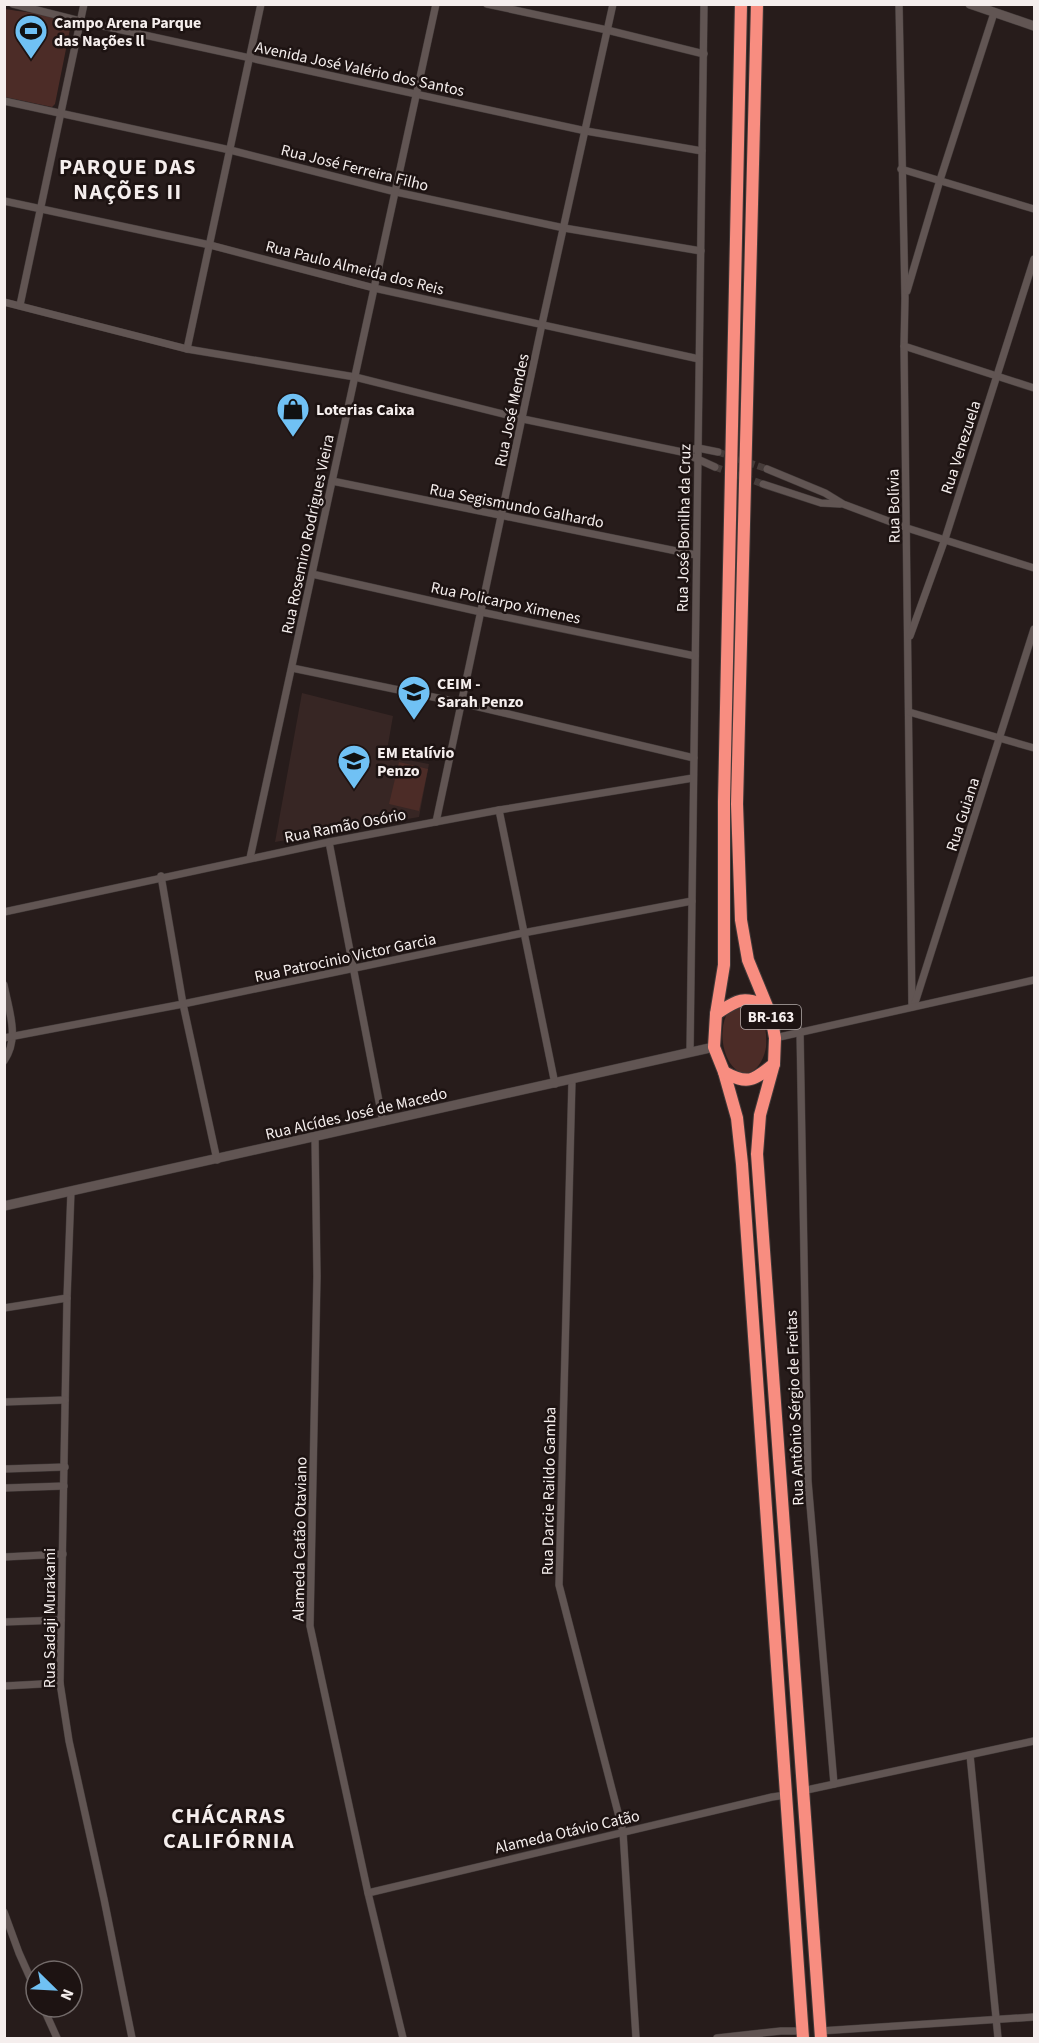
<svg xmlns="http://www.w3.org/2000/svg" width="1039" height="2043" viewBox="0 0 1039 2043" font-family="'Source Sans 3',sans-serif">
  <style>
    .built { fill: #372624 }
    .green { fill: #4c2c27 }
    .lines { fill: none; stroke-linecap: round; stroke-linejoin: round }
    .street-tunnel { stroke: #463c3a; stroke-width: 7; stroke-dasharray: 7 3.5; stroke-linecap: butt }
    .street-casing { stroke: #423a39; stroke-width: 8 }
    .secondary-casing { stroke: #423a39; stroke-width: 10 }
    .highway-casing { stroke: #423a39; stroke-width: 14 }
    .street { stroke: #615553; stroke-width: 7 }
    .secondary { stroke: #615553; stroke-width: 9 }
    .highway { stroke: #f88d80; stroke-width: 12 }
    .labels { text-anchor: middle; stroke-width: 5; stroke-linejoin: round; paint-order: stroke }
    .shield { fill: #1d1312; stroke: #b4acab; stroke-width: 1.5 }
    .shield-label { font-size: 15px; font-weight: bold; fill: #f5eeed }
    .poi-label { font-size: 16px; font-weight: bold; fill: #f5eeed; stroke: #1d1312; text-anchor: start }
    .street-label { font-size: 16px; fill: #f5eeed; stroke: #1d1312 }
    .district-label { font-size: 22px; font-weight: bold; letter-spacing: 1.5px; fill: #f5eeed; stroke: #1d1312 }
  </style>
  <rect width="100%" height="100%" fill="#271c1b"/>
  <polygon class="built" points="302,693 393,716 386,756 429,764 419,817 275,842"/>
  <g class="green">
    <path d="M 5,9 C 21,12 59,14 71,24 L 55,104 L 52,107 L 5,97 Z"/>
    <polygon points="399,762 428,769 419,811 389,804"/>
    <path d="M 736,1003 L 756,1007 C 765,1018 767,1033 766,1047 C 763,1067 746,1086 730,1063 C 719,1046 719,1015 736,1003 Z"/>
  </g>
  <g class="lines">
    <g class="street-tunnel">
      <polyline points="718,452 767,469"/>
      <polyline points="715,467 763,484"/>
    </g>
    <g class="street-casing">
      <g id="street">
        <polyline points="13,4 80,21 586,131 702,151"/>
        <polyline points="487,4 607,30 704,54"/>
        <polyline points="899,4 905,298 904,346 912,1007"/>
        <polyline points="4,101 230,150 396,192 564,228 701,251"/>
        <polyline points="901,169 1034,209"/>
        <polyline points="4,201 210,245 374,288 699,359"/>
        <polyline points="907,291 940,180 994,13"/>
        <polyline points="4,302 187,349 355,377 523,419 682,452 715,467"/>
        <polyline points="20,305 84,4"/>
        <polyline points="904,346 1034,388"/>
        <polyline points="187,349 261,4"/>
        <polyline points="682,452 698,448 718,452"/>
        <polyline points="767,469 825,493 843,504 907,528 1034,568"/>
        <polyline points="332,481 696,555"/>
        <polyline points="763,484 821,503 840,504"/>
        <polyline points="312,574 481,612 695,656"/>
        <polyline points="910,636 945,539 1034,259"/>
        <polyline points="292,668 462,703 694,758"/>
        <polyline points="909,712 1034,748"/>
        <polyline points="499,810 555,1084"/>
        <polyline points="436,822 542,324 613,4"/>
        <polyline points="329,842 383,1122"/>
        <polyline points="250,858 436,4"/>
        <polyline points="161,876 183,1004 217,1160"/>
        <polyline points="4,912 329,842 499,810 693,778"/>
        <path d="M 4,985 C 9,1011 20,1038 4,1061"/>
        <polyline points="914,1006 1034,629"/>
        <polyline points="800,1031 808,1481 834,1784"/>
        <polyline points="4,1038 183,1004 523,933 692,901"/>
        <polyline points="775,1038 1034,980"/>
        <polyline points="690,1052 704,4"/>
        <polyline points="572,1080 559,1585 623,1832 636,2038"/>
        <polyline points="315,1137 317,1276 310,1626 368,1893 403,2038"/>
        <polyline points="71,1191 67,1298 60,1683 69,1741 104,1899 132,2038"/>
        <polyline points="4,1308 67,1298"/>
        <polyline points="4,1402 65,1400"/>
        <polyline points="4,1469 65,1467"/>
        <polyline points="4,1488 64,1486"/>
        <polyline points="4,1557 63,1554"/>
        <polyline points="4,1622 61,1620"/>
        <polyline points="4,1686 60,1683"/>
        <polyline points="970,1755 998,2038"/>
        <polyline points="802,1791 1034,1741"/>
        <polyline points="368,1893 772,1797 786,1795"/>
        <polyline points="4,1912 19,1953 36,1991"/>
        <polyline points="43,2007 57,2038"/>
        <polyline points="820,2031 1034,2017"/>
        <polyline points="717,2038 781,2031 803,2031"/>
      </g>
    </g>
    <g class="secondary-casing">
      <g id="secondary">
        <polyline points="970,4 1034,26"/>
        <polyline points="4,1206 714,1047"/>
      </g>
    </g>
    <g class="highway-casing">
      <g id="highway">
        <polyline points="741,4 724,802 724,965 716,1014 714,1047 724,1072 737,1118 742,1164 803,2038"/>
        <polyline points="757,4 737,804 741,920 748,960 771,1016 775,1038 774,1064 760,1115 757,1154 821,2038"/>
        <path d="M 716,1014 C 736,1001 742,995 766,1006"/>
        <path d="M 724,1072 C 748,1085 753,1081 774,1064"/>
      </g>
    </g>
    <use href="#street" class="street"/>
    <use href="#secondary" class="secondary"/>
    <use href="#highway" class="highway"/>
  </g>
  <defs>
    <g id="stadium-pin" transform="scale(1.725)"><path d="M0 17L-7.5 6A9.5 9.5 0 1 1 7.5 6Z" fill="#70c1f4" stroke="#1d1312"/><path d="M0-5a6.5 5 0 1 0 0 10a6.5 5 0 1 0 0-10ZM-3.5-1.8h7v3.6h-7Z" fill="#111"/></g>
    <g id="shop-pin" transform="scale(1.725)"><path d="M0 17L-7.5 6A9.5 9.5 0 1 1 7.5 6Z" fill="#70c1f4" stroke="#1d1312"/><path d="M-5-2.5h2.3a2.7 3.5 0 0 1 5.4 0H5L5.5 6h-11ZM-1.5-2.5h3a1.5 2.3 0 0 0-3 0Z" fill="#111"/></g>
    <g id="school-pin" transform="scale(1.725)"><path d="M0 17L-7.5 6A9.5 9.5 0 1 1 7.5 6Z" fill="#70c1f4" stroke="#1d1312"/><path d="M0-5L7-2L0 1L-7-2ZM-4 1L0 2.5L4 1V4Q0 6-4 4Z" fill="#111"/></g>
  </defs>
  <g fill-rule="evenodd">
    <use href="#stadium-pin" x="31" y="31"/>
    <use href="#shop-pin" x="293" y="409"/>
    <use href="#school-pin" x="414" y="692"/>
    <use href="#school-pin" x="354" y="761"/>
  </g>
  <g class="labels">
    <rect class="shield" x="741" y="1005" width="60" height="24" rx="4.5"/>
    <g class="shield-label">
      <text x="771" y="1022">BR-163</text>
    </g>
    <g class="poi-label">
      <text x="54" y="28">Campo Arena Parque<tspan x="54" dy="18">das Nações ll</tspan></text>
      <text x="316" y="415">Loterias Caixa</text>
      <text x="437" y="689">CEIM -<tspan x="437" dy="18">Sarah Penzo</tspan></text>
      <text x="377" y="758">EM Etalívio<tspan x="377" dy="18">Penzo</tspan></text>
    </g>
    <g class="street-label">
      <text transform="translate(360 68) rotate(12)" y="6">Avenida José Valério dos Santos</text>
      <text transform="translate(355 167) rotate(14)" y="6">Rua José Ferreira Filho</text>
      <text transform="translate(355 267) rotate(14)" y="6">Rua Paulo Almeida dos Reis</text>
      <text transform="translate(511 410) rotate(-78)" y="6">Rua José Mendes</text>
      <text transform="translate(960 447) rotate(-72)" y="6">Rua Venezuela</text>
      <text transform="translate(517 505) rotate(11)" y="6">Rua Segismundo Galhardo</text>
      <text transform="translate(893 506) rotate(-91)" y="6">Rua Bolívia</text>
      <text transform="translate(683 528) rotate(-89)" y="6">Rua José Bonilha da Cruz</text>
      <text transform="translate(307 534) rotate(-78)" y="6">Rua Rosemiro Rodrigues Vieira</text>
      <text transform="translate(506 602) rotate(12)" y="6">Rua Policarpo Ximenes</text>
      <text transform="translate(962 814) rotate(-72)" y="6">Rua Guiana</text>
      <text transform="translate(345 825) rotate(-11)" y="6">Rua Ramão Osório</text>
      <text transform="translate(345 957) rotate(-12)" y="6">Rua Patrocinio Victor Garcia</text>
      <text transform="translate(356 1113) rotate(-13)" y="6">Rua Alcídes José de Macedo</text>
      <text transform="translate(794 1408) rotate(-92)" y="6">Rua Antônio Sérgio de Freitas</text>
      <text transform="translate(548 1491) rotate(-89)" y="6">Rua Darcie Raildo Gamba</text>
      <text transform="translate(299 1539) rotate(-89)" y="6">Alameda Catão Otaviano</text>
      <text transform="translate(49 1618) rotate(-90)" y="6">Rua Sadaji Murakami</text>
      <text transform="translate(567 1831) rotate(-13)" y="6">Alameda Otávio Catão</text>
    </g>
    <g class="district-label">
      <text x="128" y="174">PARQUE DAS<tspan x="128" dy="25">NAÇÕES II</tspan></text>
      <text x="229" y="1823">CHÁCARAS<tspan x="229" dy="25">CALIFÓRNIA</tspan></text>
    </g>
  </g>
  <rect width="1039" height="2043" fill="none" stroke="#f5eeed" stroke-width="12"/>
  <g transform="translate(54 1989) rotate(114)"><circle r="28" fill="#1d1312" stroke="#736b6a" stroke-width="1.5"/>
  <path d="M0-4.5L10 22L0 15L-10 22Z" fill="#70c1f4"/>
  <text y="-9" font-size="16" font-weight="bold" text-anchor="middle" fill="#f5eeed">N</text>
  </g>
</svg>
